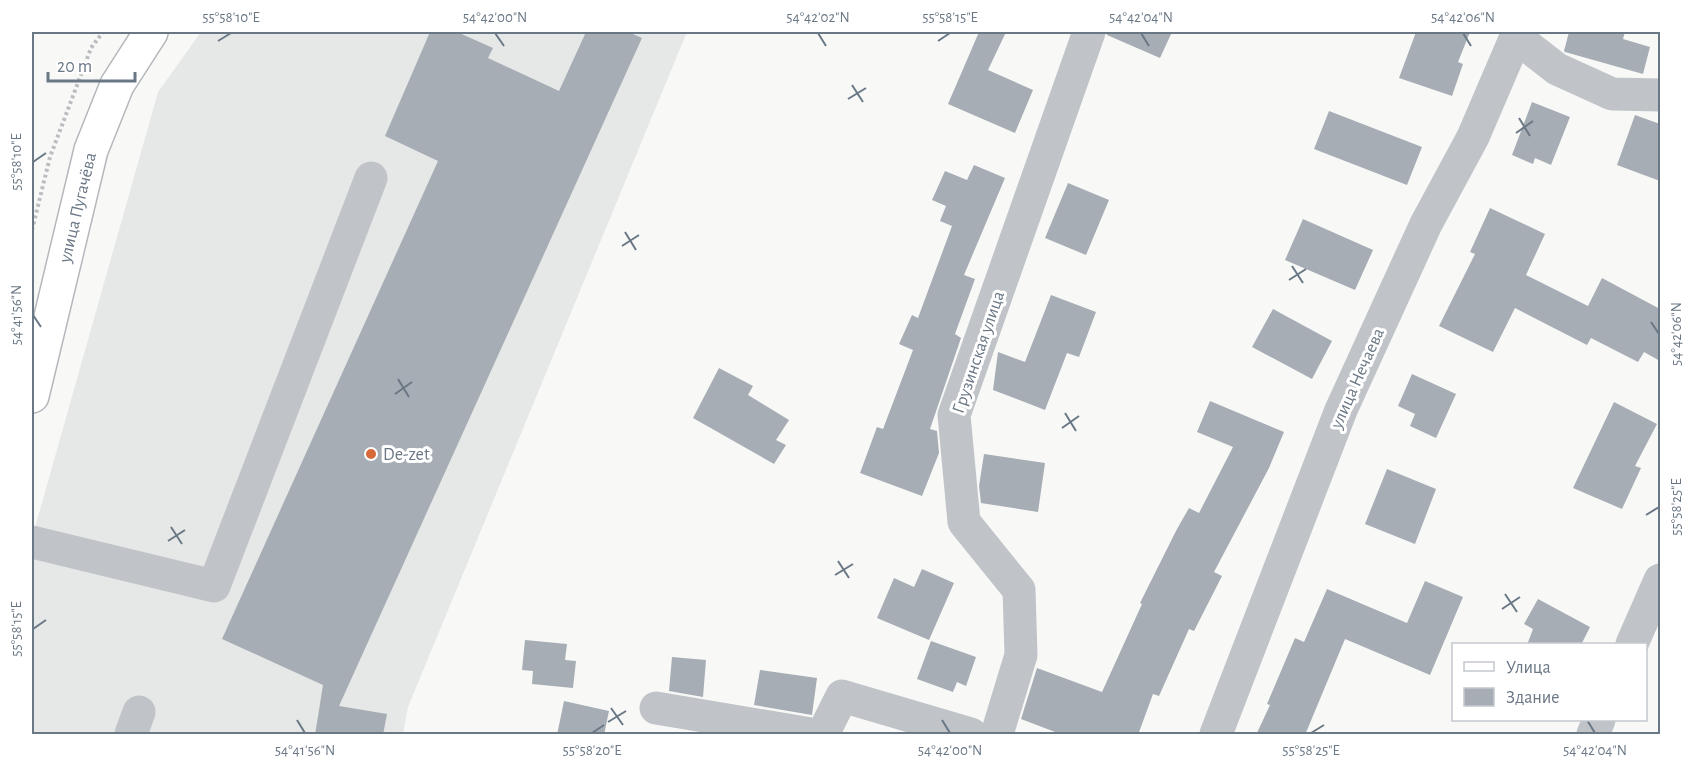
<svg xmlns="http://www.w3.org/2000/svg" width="1692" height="766" viewBox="0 0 1692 766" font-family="'Alegreya Sans',sans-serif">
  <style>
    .built { fill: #e6e8e7 }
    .building { fill: #a6adb4 }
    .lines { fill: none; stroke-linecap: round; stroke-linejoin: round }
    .major-casing { stroke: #b4b8bc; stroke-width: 36 }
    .path { stroke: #bbbdc0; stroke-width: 4; stroke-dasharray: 3 3; stroke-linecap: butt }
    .minor { stroke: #c0c4c8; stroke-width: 33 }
    .major { stroke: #fff; stroke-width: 33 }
    .ticks { fill: none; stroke: #6a7785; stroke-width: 2 }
    .poi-dot { fill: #d66939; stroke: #fff; stroke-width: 2 }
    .labels { text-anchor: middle; stroke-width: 6; stroke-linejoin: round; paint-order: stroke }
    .street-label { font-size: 18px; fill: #6a7785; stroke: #fff }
    .poi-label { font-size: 18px; fill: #6a7785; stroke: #fff; text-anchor: start }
    .neatline { fill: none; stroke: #6a7785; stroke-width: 2 }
    .ticks-label { font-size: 15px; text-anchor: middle; fill: #6a7785 }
  </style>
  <rect width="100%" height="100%" fill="#f8f9f7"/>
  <polygon class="built" points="201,32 687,32 408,707 403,734 32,734 32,538 158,92"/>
  <g class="building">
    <polygon points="430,32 457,32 493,48 488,58 559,91 586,32 628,32 642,38 339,706 387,714 383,735 315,735 323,685 222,639 438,161 385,136"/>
    <polygon points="979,32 1006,32 988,70 1033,90 1015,133 948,104"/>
    <polygon points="1107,32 1172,32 1160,58 1107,35"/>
    <polygon points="1416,32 1470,32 1458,62 1463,64 1452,96 1399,78"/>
    <polygon points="1569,32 1625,32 1623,39 1650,47 1643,74 1565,52 1564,51"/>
    <polygon points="1532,102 1570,117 1551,165 1535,158 1533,164 1512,155"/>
    <polygon points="1329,111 1422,147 1407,185 1314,149"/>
    <polygon points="1635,115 1660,124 1660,181 1617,165"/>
    <polygon points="974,165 1005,178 964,275 975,279 955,334 961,338 930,429 937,431 939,453 922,496 860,473 877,427 883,429 913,350 899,344 912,315 918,318 952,226 940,221 946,206 932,200 945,171 967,180"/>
    <polygon points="1068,183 1109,200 1086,255 1045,238"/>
    <polygon points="1490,208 1545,234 1526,275 1588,306 1602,278 1660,309 1660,361 1644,352 1638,362 1591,338 1587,345 1515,308 1493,352 1439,326 1475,254 1470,252"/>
    <polygon points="1303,219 1373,250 1355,290 1285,260"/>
    <polygon points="1051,295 1096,312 1079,357 1067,353 1045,410 993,390 998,352 1025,362"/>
    <polygon points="1273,309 1332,341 1312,379 1252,347"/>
    <polygon points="719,368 753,386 748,395 789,420 776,440 786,445 774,464 693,418"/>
    <polygon points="1412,374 1456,394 1436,438 1410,426 1415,414 1398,406"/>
    <polygon points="1210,401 1284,432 1269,468 1214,572 1222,576 1194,631 1189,629 1159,696 1153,694 1138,735 1063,735 1021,719 1037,668 1102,692 1142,604 1140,603 1177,529 1189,508 1199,513 1233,447 1197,432"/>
    <polygon points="1614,402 1657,424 1635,466 1641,468 1622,509 1573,488"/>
    <polygon points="984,454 1045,463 1038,512 981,503 979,486"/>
    <polygon points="1387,469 1436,489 1415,544 1365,524"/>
    <polygon points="922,569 954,583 929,640 877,618 894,578 914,587"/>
    <polygon points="1425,581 1463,597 1430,675 1345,639 1305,735 1256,735 1270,705 1267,704 1295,638 1304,642 1327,589 1407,623"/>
    <polygon points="1538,599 1590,627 1581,645 1527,645 1533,629 1524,624"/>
    <polygon points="525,640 567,644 565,660 576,661 573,688 532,684 533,671 522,670"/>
    <polygon points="931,641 976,657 966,686 957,682 953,692 917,679"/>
    <polygon points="672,657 706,660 703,697 669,691"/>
    <polygon points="760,670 817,678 812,715 754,705"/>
    <polygon points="564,701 609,711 604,735 557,735"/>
  </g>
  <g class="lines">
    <g class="major-casing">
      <g id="major">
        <path id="s1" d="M 32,396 L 91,150 L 117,85 L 151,32"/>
      </g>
    </g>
    <polyline class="path" points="32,230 50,157 91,48 103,32"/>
    <g class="minor">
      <polyline points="1517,38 1557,69 1612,94 1660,95"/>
      <polyline points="32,542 214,586 371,178"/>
      <polyline points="1632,644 1660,580"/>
      <polyline points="656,708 811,734"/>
      <polyline points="131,734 139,712"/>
      <polyline points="823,734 842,696 971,734"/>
      <polyline points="997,734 1021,655 1019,590 964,522 954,415 1089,32"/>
      <polyline points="1216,734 1341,410 1426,224 1473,137 1518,32"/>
      <polyline points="1593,734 1599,720"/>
    </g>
    <use href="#major" class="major"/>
  </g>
  <path class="ticks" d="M 495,33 L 504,46M 818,33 L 826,46M 1141,33 L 1149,46M 1463,33 L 1471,46M 218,41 L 231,33M 938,41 L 950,33M 852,85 L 863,102M 848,99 L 866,88M 1519,118 L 1530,136M 1516,133 L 1533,121M 33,162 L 46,153M 625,232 L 636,250M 622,246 L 639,235M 1292,266 L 1303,283M 1289,280 L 1306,269M 33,315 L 41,327M 1651,322 L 1659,334M 398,379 L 409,397M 395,394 L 412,382M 1065,413 L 1076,431M 1062,428 L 1079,416M 1646,515 L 1659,507M 171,527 L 182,544M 168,541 L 185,530M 838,561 L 849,578M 835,575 L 853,564M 1505,594 L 1517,612M 1502,609 L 1520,597M 33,629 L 46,620M 611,708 L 623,725M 297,720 L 305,733M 942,720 L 950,733M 1587,720 L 1595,733M 608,722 L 626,711M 592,733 L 604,725M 1311,733 L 1324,725"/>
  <circle class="poi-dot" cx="371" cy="454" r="6"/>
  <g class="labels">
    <g class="street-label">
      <text dy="6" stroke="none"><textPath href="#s1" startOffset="194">улица Пугачёва</textPath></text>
      <text transform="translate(978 352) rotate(-71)" y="6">Грузинская улица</text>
      <text transform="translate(1357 378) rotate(-66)" y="6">улица Нечаева</text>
    </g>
    <g class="poi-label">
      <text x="383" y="460">De-zet</text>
    </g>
  </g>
  <rect width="1692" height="766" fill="none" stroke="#ffffff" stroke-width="66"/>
  <rect x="1452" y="643" width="195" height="78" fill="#ffffff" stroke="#c3c9ce" stroke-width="1.5"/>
  <rect x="1464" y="662" width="30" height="9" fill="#ffffff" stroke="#c3c9ce" stroke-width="1.5"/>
  <text x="1506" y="673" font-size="18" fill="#6a7785">Улица</text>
  <rect x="1464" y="688" width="30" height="18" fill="#a6adb4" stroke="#c3c9ce" stroke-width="1.5"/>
  <text x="1506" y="703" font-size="18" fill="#6a7785">Здание</text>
  <path d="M48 72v9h87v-9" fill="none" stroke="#6a7785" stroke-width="3"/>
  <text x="57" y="72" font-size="18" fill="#6a7785" stroke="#ffffff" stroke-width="4.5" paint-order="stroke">20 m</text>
  <rect x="33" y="33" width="1626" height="700" class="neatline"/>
  <g class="ticks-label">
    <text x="231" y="22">55°58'10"E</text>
    <text x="495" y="22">54°42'00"N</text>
    <text x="818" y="22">54°42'02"N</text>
    <text x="950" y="22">55°58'15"E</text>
    <text x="1141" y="22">54°42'04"N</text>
    <text x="1463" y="22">54°42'06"N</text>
    <text transform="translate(16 162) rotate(-90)" y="5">55°58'10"E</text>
    <text transform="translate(16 315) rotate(-90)" y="5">54°41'56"N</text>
    <text transform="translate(1676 334) rotate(-90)" y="5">54°42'06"N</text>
    <text transform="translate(1676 507) rotate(-90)" y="5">55°58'25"E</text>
    <text transform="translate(16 629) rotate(-90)" y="5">55°58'15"E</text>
    <text x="305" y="755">54°41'56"N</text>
    <text x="592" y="755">55°58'20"E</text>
    <text x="950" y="755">54°42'00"N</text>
    <text x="1311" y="755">55°58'25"E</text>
    <text x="1595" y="755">54°42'04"N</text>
  </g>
</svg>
